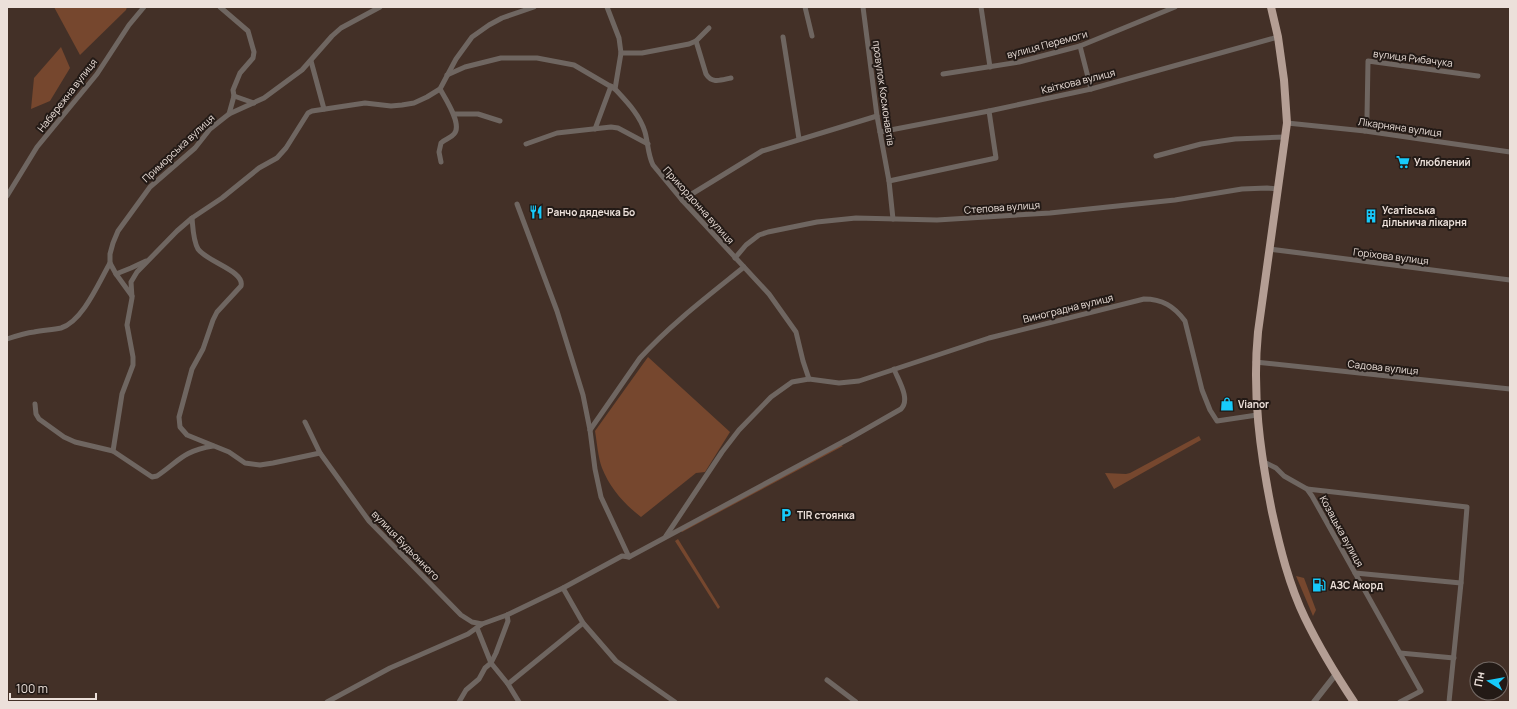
<svg xmlns="http://www.w3.org/2000/svg" width="1517" height="709" viewBox="0 0 1517 709" font-family="Manrope,sans-serif">
  <style>
    .green { fill: #76472e }
    .lines { fill: none; stroke-linecap: round; stroke-linejoin: round }
    .minor { stroke: #6f6661; stroke-width: 5 }
    .tertiary { stroke: #6f6661; stroke-width: 6 }
    .trunk { stroke: #b49e94; stroke-width: 8 }
    .labels { text-anchor: middle; stroke-width: 4; stroke-linejoin: round; paint-order: stroke }
    .street-label { font-size: 10px; fill: #ece0da; stroke: #231a16 }
    .poi-label { font-size: 10px; font-weight: bold; fill: #ece0da; stroke: #231a16; text-anchor: start }
  </style>
  <rect width="100%" height="100%" fill="#433027"/>
  <g class="green">
    <polygon points="54,7 127,7 126,10 80,55"/>
    <polygon points="61,47 70,68 50,101 31,109 34,78"/>
    <path d="M 648,357 L 730,432 L 705,472 L 696,473 L 641,517 C 624,504 610,488 602,468 C 598,457 597,443 595,431 Z"/>
    <polygon points="1199,436 1201,440 1114,489 1105,473 1126,474 1130,473"/>
    <polygon points="841,445 843,446 682,532 681,531"/>
    <polygon points="678,539 720,607 718,609 675,541"/>
    <polygon points="1296,576 1304,578 1316,610 1313,616"/>
  </g>
  <g class="lines">
    <g class="minor">
      <polyline points="220,7 248,31 254,52 253,58 240,73 233,90 234,96 229,114"/>
      <path d="M 607,7 L 619,38 L 621,53 L 615,89 C 627,102 640,115 645,132 C 648,143 648,155 653,165 L 682,200 L 769,294 L 796,332 L 803,361 L 809,379"/>
      <polyline points="805,7 812,36"/>
      <polyline points="863,7 877,116 889,181 893,219"/>
      <polyline points="981,7 990,67"/>
      <polyline points="783,37 799,139"/>
      <path d="M 696,41 L 706,74 C 712,84 721,80 731,78"/>
      <polyline points="1080,46 1091,89"/>
      <polyline points="621,53 642,53 689,44 696,41 709,28"/>
      <polyline points="311,61 324,109"/>
      <polyline points="943,74 1019,62 1080,46 1175,7"/>
      <polyline points="447,75 465,67 501,58 537,58 574,65 615,89"/>
      <path d="M 440,89 C 445,98 463,125 454,134 C 451,138 445,139 441,143 L 439,152 L 441,162"/>
      <polyline points="234,96 254,103"/>
      <polyline points="454,114 478,114 500,121"/>
      <polyline points="1287,123 1365,131 1510,152"/>
      <polyline points="595,129 611,86"/>
      <polyline points="1365,131 1367,117 1368,61 1478,76"/>
      <polyline points="880,132 989,111 1091,89 1278,37"/>
      <polyline points="526,144 557,133 611,127 618,128 648,144"/>
      <polyline points="1156,156 1201,144 1235,139 1285,137"/>
      <polyline points="889,181 996,158 989,111"/>
      <polyline points="7,196 37,147 97,74 129,25 144,7"/>
      <polyline points="682,200 762,151 877,116"/>
      <polyline points="517,204 557,311 583,395 590,430 595,469 601,497 629,557"/>
      <path d="M 192,218 C 193,228 193,240 198,249 C 207,262 245,271 241,286 L 217,312 L 213,320 L 203,349 L 192,369 L 179,417 L 180,427 L 187,435 L 229,452 L 245,463 L 260,465 L 273,463 L 320,453"/>
      <polyline points="1269,249 1510,280"/>
      <polyline points="735,258 746,245 759,235 768,232 817,222 856,218 937,220 1050,213 1175,200 1242,189 1267,188 1278,189"/>
      <polyline points="116,274 131,268 146,261"/>
      <polyline points="132,296 116,274 110,263 110,254 113,243 118,231 150,187 195,148 210,129 229,114 264,98 302,70 332,36 341,28 380,7"/>
      <path d="M 7,339 C 16,336 25,333 34,332 C 43,330 52,330 61,328 C 83,321 99,282 110,263"/>
      <polyline points="1255,362 1510,389"/>
      <path d="M 35,404 L 36,414 L 39,419 L 64,437 L 75,442 L 113,451 L 152,477 L 157,476 C 179,461 183,451 213,446"/>
      <polyline points="305,422 320,453 369,521 461,615 472,622 482,624"/>
      <path d="M 590,430 L 640,358 C 671,324 708,296 744,267"/>
      <polyline points="113,451 122,394 133,365 133,357 127,325 132,298 131,282 137,272 177,231 192,218 222,198 259,168 277,158 286,148 308,113 312,111 365,103 391,106 402,105 414,103 427,97 440,89 456,59 472,37 489,25 502,18 534,7"/>
      <polyline points="1262,461 1276,468 1284,476 1307,489 1312,496 1421,691 1400,702"/>
      <polyline points="1307,489 1467,507 1461,583 1449,702"/>
      <path d="M 666,536 L 722,452 L 739,430 L 771,397 L 792,382 L 809,379 L 839,383 L 859,381 L 989,338 L 1144,299 C 1162,299 1174,306 1185,321 L 1202,390 L 1210,410 L 1217,421 L 1257,415"/>
      <polyline points="1355,573 1461,583"/>
      <polyline points="563,588 583,623 616,661 675,702"/>
      <polyline points="477,628 491,663 508,684 519,702"/>
      <polyline points="1400,653 1454,658"/>
      <polyline points="827,680 856,702"/>
      <polyline points="508,684 583,623"/>
      <path d="M 327,702 L 390,668 L 468,634 L 482,624 L 507,615 L 563,588 L 622,556 L 629,557 L 852,437 L 901,409 C 911,399 898,380 894,369"/>
      <polyline points="459,702 466,690 479,679 485,668 491,663 496,653 508,621 507,615"/>
    </g>
    <polyline class="tertiary" points="1314,702 1336,674"/>
    <path class="trunk" d="M 1271,7 L 1278,37 L 1284,80 L 1287,123 L 1258,332 C 1252,393 1260,452 1272,512 C 1280,548 1289,585 1305,618 C 1319,647 1336,675 1354,702"/>
  </g>
  <defs>
    <g id="supermarket-bare" transform="scale(1.08)"><path d="M-6-5.5h2.5l.6 2H6L4.5 2H-2.5L-4.4-4H-6ZM-1.5 3.2a1.3 1.3 0 1 0 .1 0ZM3 3.2a1.3 1.3 0 1 0 .1 0Z" fill="#17cafb" stroke="#231a16" stroke-width="2.5" paint-order="stroke"/></g>
    <g id="restaurant-bare" transform="scale(1.08)"><path d="M-5-6h1v4h1v-4h1v4h1v-4h1v5L-1.5 .5V6h-2V.5L-5-1ZM5-6V6H3V1.5H1.5Q1.5-4 5-6Z" fill="#17cafb" stroke="#231a16" stroke-width="2.5" paint-order="stroke"/></g>
    <g id="building-bare" transform="scale(1.08)"><path d="M-4-6H4V6H1V3H-1V6H-4ZM-2.5-4.3h1.7v1.8h-1.7ZM.8-4.3h1.7v1.8H.8ZM-2.5-1h1.7V.8h-1.7ZM.8-1h1.7V.8H.8Z" fill="#17cafb" stroke="#231a16" stroke-width="2.5" paint-order="stroke"/></g>
    <g id="shop-bare" transform="scale(1.08)"><path d="M-5-2.5h2.3a2.7 3.5 0 0 1 5.4 0H5L5.5 6h-11ZM-1.5-2.5h3a1.5 2.3 0 0 0-3 0Z" fill="#17cafb" stroke="#231a16" stroke-width="2.5" paint-order="stroke"/></g>
    <g id="parking-bare" transform="scale(1.08)"><path d="M-3.5-5.5H1a3.5 3.5 0 0 1 0 7H-1V5.5H-3.5ZM-1-3.4V-.6H.8a1.4 1.4 0 0 0 0-2.8Z" fill="#17cafb" stroke="#231a16" stroke-width="2.5" paint-order="stroke"/></g>
    <g id="fuel-bare" transform="scale(1.08)"><path d="M-5.5-6h7V0h2V4h1.3V-2.5L3-4.5l.8-.8L6-3V5H2.5V1h-1V6h-7ZM-4.2-4.7v3.2H.2V-4.7Z" fill="#17cafb" stroke="#231a16" stroke-width="2.5" paint-order="stroke"/></g>
  </defs>
  <g fill-rule="evenodd">
    <use href="#supermarket-bare" x="1403" y="162"/>
    <use href="#restaurant-bare" x="536" y="212"/>
    <use href="#building-bare" x="1371" y="216"/>
    <use href="#shop-bare" x="1227" y="404"/>
    <use href="#parking-bare" x="786" y="515"/>
    <use href="#fuel-bare" x="1319" y="585"/>
  </g>
  <g class="labels">
    <g class="street-label">
      <text transform="translate(1047 44) rotate(-15)" y="4">вулиця Перемоги</text>
      <text transform="translate(1413 58) rotate(7)" y="4">вулиця Рибачука</text>
      <text transform="translate(1078 81) rotate(-14)" y="4">Квіткова вулиця</text>
      <text transform="translate(884 93) rotate(82)" y="4">провулок Космонавтів</text>
      <text transform="translate(67 95) rotate(-52)" y="4">Набережна вулиця</text>
      <text transform="translate(1400 127) rotate(8)" y="4">Лікарняна вулиця</text>
      <text transform="translate(178 148) rotate(-43)" y="4">Приморська вулиця</text>
      <text transform="translate(699 205) rotate(48)" y="4">Прикордонна вулиця</text>
      <text transform="translate(1002 207) rotate(-4)" y="4">Степова вулиця</text>
      <text transform="translate(1391 256) rotate(7)" y="4">Горіхова вулиця</text>
      <text transform="translate(1068 308) rotate(-14)" y="4">Виноградна вулиця</text>
      <text transform="translate(1383 367) rotate(6)" y="4">Садова вулиця</text>
      <text transform="translate(1342 531) rotate(61)" y="4">Козацька вулиця</text>
      <text transform="translate(406 545) rotate(46)" y="4">вулиця Будьонного</text>
    </g>
    <g class="poi-label">
      <text x="1414" y="166">Улюблений</text>
      <text x="1382" y="214">Усатівська<tspan x="1382" dy="12">дільнича лікарня</tspan></text>
      <text x="547" y="216">Ранчо дядечка Бо</text>
      <text x="1238" y="408">Vianor</text>
      <text x="797" y="519">TIR стоянка</text>
      <text x="1330" y="589">АЗС Акорд</text>
    </g>
  </g>
  <rect width="1517" height="709" fill="none" stroke="#ece0da" stroke-width="16"/>
  <g transform="translate(1489 681) rotate(281)"><circle r="19" fill="#231a16" stroke="#736964"/>
  <path d="M0-3L7 15L0 10L-7 15Z" fill="#17cafb"/>
  <text y="-6" font-size="11" font-weight="bold" text-anchor="middle" fill="#ece0da">Пн</text>
  </g>
  <path d="M10 693v6h86v-6" fill="none" stroke="#ece0da" stroke-width="2"/>
  <text x="16" y="693" font-size="12" fill="#ece0da" stroke="#231a16" stroke-width="3" paint-order="stroke">100 m</text>
</svg>
